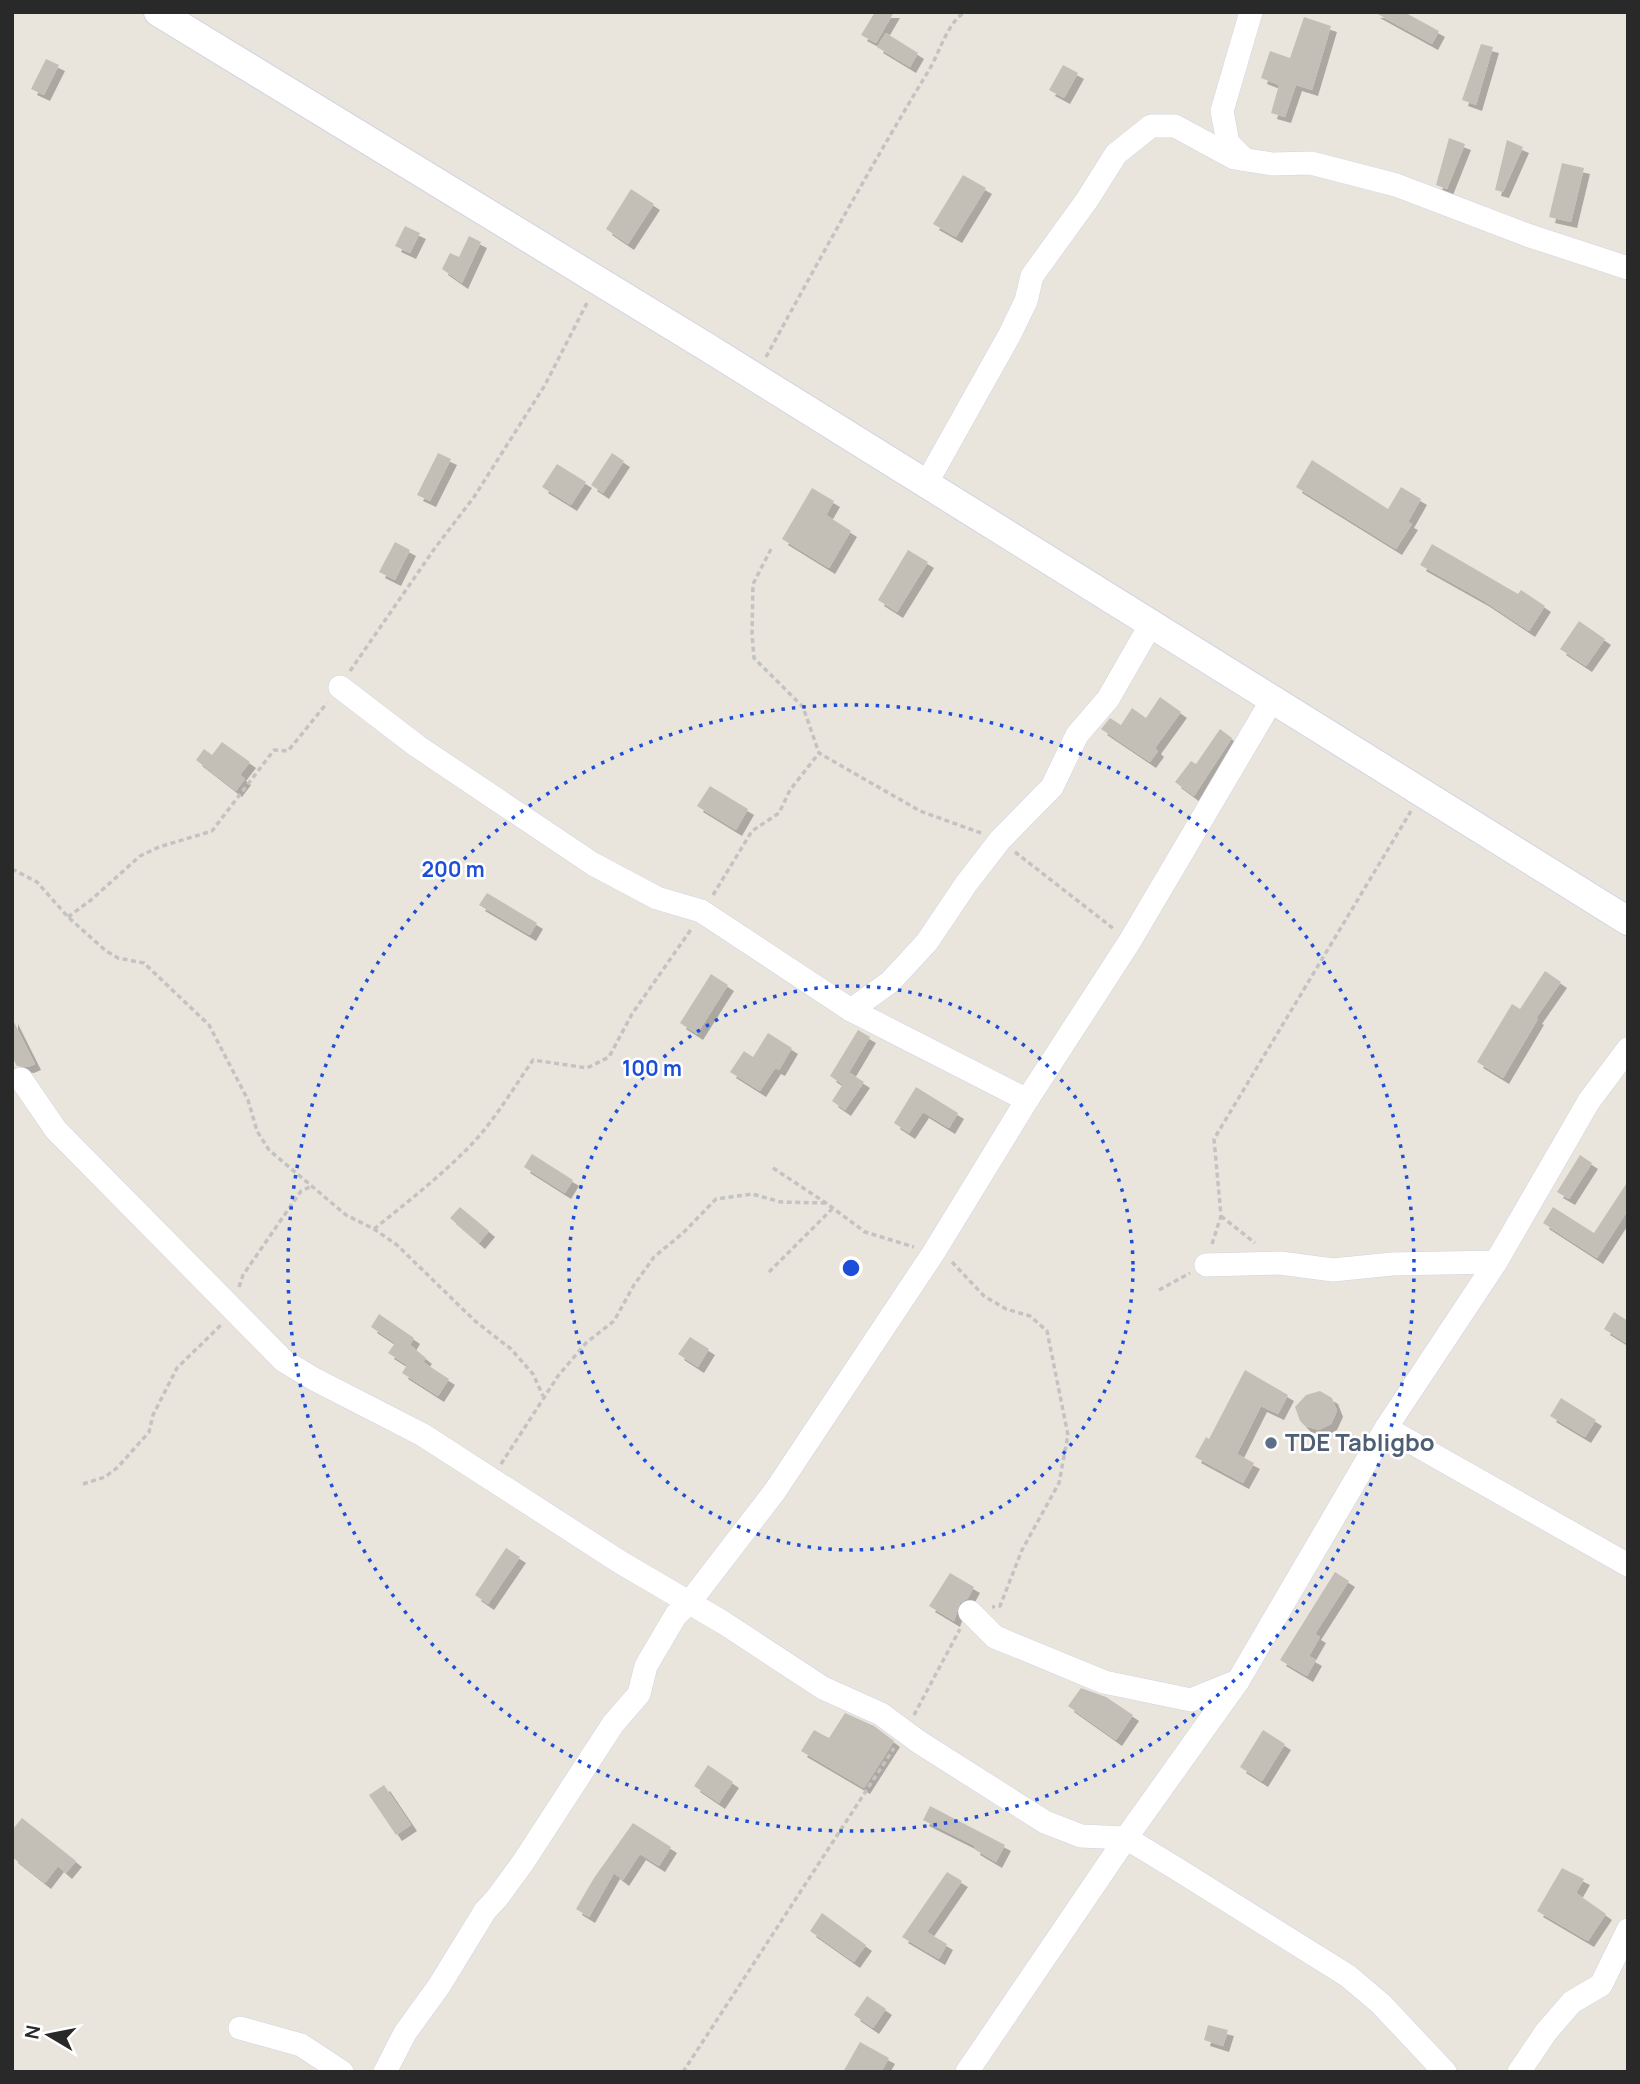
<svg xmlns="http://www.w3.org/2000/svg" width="1640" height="2084" viewBox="0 0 1640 2084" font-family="Manrope,sans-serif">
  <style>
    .building { fill: #c3bfb7; filter: url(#shadow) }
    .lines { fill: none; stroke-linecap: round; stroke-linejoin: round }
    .minor-casing { stroke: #d1d3e1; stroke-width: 24 }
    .tertiary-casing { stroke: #d1d3e1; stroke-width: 30 }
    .path { stroke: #c3c3c3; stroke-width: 3.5; stroke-dasharray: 5 3.5; stroke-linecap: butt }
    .minor { stroke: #fff; stroke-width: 23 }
    .tertiary { stroke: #fff; stroke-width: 28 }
    .ring { fill: none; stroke: #1d4ed8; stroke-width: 3.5; stroke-dasharray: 3.5 7 }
    .service-dot { fill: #5c6f8a; stroke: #fff; stroke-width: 2.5 }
    .labels { text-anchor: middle; stroke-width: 5; stroke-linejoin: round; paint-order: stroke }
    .service-label { font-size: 24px; font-weight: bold; fill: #4e5e75; stroke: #fff; text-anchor: start }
    .centre { fill: #1d4ed8; stroke: #fff; stroke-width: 3.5 }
    .ring-label { font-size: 21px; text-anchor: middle; font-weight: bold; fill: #1d4ed8; stroke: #fff; stroke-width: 5; stroke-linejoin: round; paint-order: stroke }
  </style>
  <defs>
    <filter id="shadow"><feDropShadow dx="6" dy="6" stdDeviation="0" flood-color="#0004"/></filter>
  </defs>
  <rect width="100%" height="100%" fill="#eae5dc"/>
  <g class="building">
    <polygon points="875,12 894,12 876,43 861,35"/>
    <polygon points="1374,12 1404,12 1439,31 1432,44"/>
    <polygon points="1304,17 1331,26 1312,90 1296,85 1285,117 1271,113 1279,85 1261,78 1270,51 1290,58"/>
    <polygon points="886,33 918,53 910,67 877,47"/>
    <polygon points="1481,44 1493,47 1476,105 1462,100"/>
    <polygon points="46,59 59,65 44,95 31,89"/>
    <polygon points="1063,65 1078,73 1064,98 1049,90"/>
    <polygon points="1449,138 1465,144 1447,189 1436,185"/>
    <polygon points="1507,140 1523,147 1503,192 1495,190"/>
    <polygon points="1562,163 1584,168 1571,222 1549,217"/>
    <polygon points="963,175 986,188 956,237 933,224"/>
    <polygon points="631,189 654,204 628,244 606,229"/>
    <polygon points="405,226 420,233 410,253 395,246"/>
    <polygon points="469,236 481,242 462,283 442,269 450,253 459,257"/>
    <polygon points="438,453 451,459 430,501 417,495"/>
    <polygon points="612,453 624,461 603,493 591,485"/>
    <polygon points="1312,460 1388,509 1401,487 1421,499 1408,522 1412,524 1396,549 1296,487"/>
    <polygon points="557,464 586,482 571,505 542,487"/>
    <polygon points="812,488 834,501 826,515 851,531 829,568 782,539"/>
    <polygon points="395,542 410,550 395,580 379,572"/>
    <polygon points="1432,544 1518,594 1521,590 1545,606 1529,631 1484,601 1420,565"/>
    <polygon points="908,550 928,562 897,612 878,600"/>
    <polygon points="1579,621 1605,639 1586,666 1560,649"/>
    <polygon points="1160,697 1181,712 1155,748 1158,751 1150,762 1101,729 1110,718 1121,725 1132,708 1146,718"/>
    <polygon points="1220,729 1232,738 1194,796 1175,782 1191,761 1196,764"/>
    <polygon points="222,742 250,762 240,775 245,779 236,791 196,760 204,749 212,755"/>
    <polygon points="710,786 748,809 736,830 697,806"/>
    <polygon points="487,893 537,923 530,935 479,905"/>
    <polygon points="1545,971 1561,982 1536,1018 1538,1019 1503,1078 1477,1062 1512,1004 1520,1009"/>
    <polygon points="711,974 728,985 697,1034 680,1023"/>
    <polygon points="12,1018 35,1064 28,1067 17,1066 12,1057"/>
    <polygon points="858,1030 870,1037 842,1084 830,1076"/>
    <polygon points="768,1033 792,1048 779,1070 775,1068 760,1091 730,1072 744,1051 753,1057"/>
    <polygon points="850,1073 864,1082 845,1110 832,1101"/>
    <polygon points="916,1087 958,1113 949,1128 923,1112 909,1133 894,1123"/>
    <polygon points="532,1154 573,1180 565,1193 524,1167"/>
    <polygon points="1580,1155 1592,1163 1569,1199 1557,1192"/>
    <polygon points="1628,1181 1628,1210 1597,1258 1543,1223 1553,1207 1594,1233"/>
    <polygon points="460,1207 489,1231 479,1243 450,1218"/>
    <polygon points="1614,1312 1628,1321 1628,1344 1604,1329"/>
    <polygon points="379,1314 414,1338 410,1345 426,1358 423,1362 449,1379 438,1396 402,1373 407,1365 388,1353 395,1343 371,1327"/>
    <polygon points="690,1337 709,1349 698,1367 678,1354"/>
    <polygon points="1245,1370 1288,1395 1278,1414 1261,1406 1237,1454 1254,1463 1243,1483 1195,1457 1206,1437 1209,1439"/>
    <polygon points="1320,1391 1332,1398 1337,1411 1331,1424 1319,1430 1305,1426 1300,1421 1295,1407 1306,1395"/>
    <polygon points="1561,1398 1596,1420 1585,1437 1550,1416"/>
    <polygon points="506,1548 520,1557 488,1604 475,1595"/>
    <polygon points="1335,1572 1349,1581 1315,1634 1320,1637 1309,1656 1316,1660 1307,1676 1280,1660"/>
    <polygon points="950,1573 974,1587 968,1598 960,1603 954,1621 929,1606"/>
    <polygon points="1081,1688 1106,1697 1133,1715 1116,1740 1068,1706"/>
    <polygon points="845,1713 874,1726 894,1741 864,1788 801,1751 814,1730 829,1738"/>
    <polygon points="1263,1730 1285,1744 1262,1781 1240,1767"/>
    <polygon points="708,1765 733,1782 719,1803 694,1786"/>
    <polygon points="384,1785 411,1825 396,1835 369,1795"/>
    <polygon points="930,1806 1005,1845 996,1862 974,1849 975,1846 923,1820"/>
    <polygon points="22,1818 76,1861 66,1873 58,1866 45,1883 12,1857 12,1830"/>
    <polygon points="633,1823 671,1847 659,1866 640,1854 623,1880 614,1873 589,1917 576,1909 594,1878"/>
    <polygon points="1562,1868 1584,1879 1576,1893 1606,1914 1588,1941 1537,1911"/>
    <polygon points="947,1872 962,1881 927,1932 947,1944 939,1959 902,1937"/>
    <polygon points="822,1913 866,1945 854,1962 810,1931"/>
    <polygon points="867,1996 886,2009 873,2028 854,2015"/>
    <polygon points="1208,2025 1228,2030 1223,2046 1204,2040"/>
    <polygon points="860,2042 889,2058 881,2072 843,2072"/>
  </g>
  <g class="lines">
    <g class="minor-casing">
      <g id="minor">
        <polyline points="1244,159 1228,143 1222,111 1251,12"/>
        <polyline points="926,484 1010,334 1026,301 1032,276 1087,200 1116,154 1151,126 1175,126 1234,158 1272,164 1311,163 1396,185 1530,236 1628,268"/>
        <polyline points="340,687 417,746 593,864 657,898 701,911 851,1010 1027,1100"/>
        <polyline points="851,1010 890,982 927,942 966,884 1000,840 1052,787 1077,735 1108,699 1151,624"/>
        <polyline points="21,1079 56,1130 284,1361 314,1379 423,1435 620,1562 724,1623 823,1688 881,1714 919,1742 1045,1822 1081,1836 1126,1838 1177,1869 1348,1976 1381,2004 1445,2072"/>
        <polyline points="1206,1265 1280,1263 1333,1270 1392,1264 1496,1262"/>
        <polyline points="1386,1428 1628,1565"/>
        <polyline points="970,1612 995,1637 1104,1682 1191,1700 1238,1681"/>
        <polyline points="240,2028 301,2045 342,2072"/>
        <polyline points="385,2072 405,2033 439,1986 485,1911 497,1898 524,1861 613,1724 639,1694 646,1666 676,1615 689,1603 775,1491 934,1252 1027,1100 1130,941 1272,700"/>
        <polyline points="967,2072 1126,1838 1238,1681 1386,1428 1496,1262 1589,1101 1628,1049"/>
        <polyline points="1519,2072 1546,2032 1572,2002 1601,1985 1628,1930"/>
      </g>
    </g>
    <g class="tertiary-casing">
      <polyline id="tertiary" points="158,12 710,349 1628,921"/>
    </g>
    <g class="path">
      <path d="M 766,357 C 819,260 872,164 929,70 C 940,52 947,23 965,12"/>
      <polyline points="771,549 753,584 752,634 754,658 803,707 819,753 920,811 981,833"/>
      <polyline points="350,671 435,548 474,497 545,385 588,301"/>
      <polyline points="1015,852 1114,929"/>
      <polyline points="12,869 37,882 68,917 106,951 118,958 144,963 209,1025 248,1100 257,1131 269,1150 346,1215 374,1229 397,1245 475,1321 511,1349 533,1374 543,1396"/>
      <polyline points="713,895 752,831 779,813 790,790 819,753"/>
      <polyline points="68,917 91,900 140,856 159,847 212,831 274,750 288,751 327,703"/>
      <polyline points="773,1168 826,1203 865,1232 914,1247"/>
      <polyline points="1221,1216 1255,1243"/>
      <path d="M 374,1229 C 405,1204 437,1179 465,1151 C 492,1125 512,1090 533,1060 L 587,1068 L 609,1057 L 632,1014 L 692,928"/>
      <polyline points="1212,1244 1221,1216 1214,1139 1411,811"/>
      <polyline points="952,1262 984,1296 1006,1309 1030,1316 1047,1331 1068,1435 1059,1483 1022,1550 1000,1606 992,1607"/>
      <polyline points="769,1272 832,1209"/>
      <polyline points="239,1287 243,1275 301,1191 312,1186"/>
      <polyline points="1159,1290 1190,1273"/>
      <polyline points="501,1464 558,1376 586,1343 614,1321 634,1285 654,1257 683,1233 716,1199 752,1194 781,1202 825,1203"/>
      <polyline points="83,1484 105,1477 118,1467 149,1432 153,1415 177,1368 222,1324"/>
      <polyline points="914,1715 960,1629"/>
      <polyline points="683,2072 894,1748"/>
    </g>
    <use href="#minor" class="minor"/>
    <use href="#tertiary" class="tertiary"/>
  </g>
  <g class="ring">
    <circle cx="851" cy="1268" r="282"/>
    <circle cx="851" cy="1268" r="563"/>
  </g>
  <circle class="service-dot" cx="1271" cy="1443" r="7"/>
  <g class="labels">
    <g class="service-label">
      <text x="1285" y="1451">TDE Tabligbo</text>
    </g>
  </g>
  <circle cx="851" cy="1268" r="10" class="centre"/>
  <g class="ring-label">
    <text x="453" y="877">200 m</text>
    <text x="652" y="1076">100 m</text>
  </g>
  <rect width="1640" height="2084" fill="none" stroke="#292929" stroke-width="28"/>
  <g transform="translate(49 2035) rotate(280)" stroke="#ffffff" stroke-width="5" paint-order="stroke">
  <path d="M0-5L12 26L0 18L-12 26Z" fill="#292929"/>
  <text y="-10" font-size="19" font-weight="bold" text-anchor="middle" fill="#292929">N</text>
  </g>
</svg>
